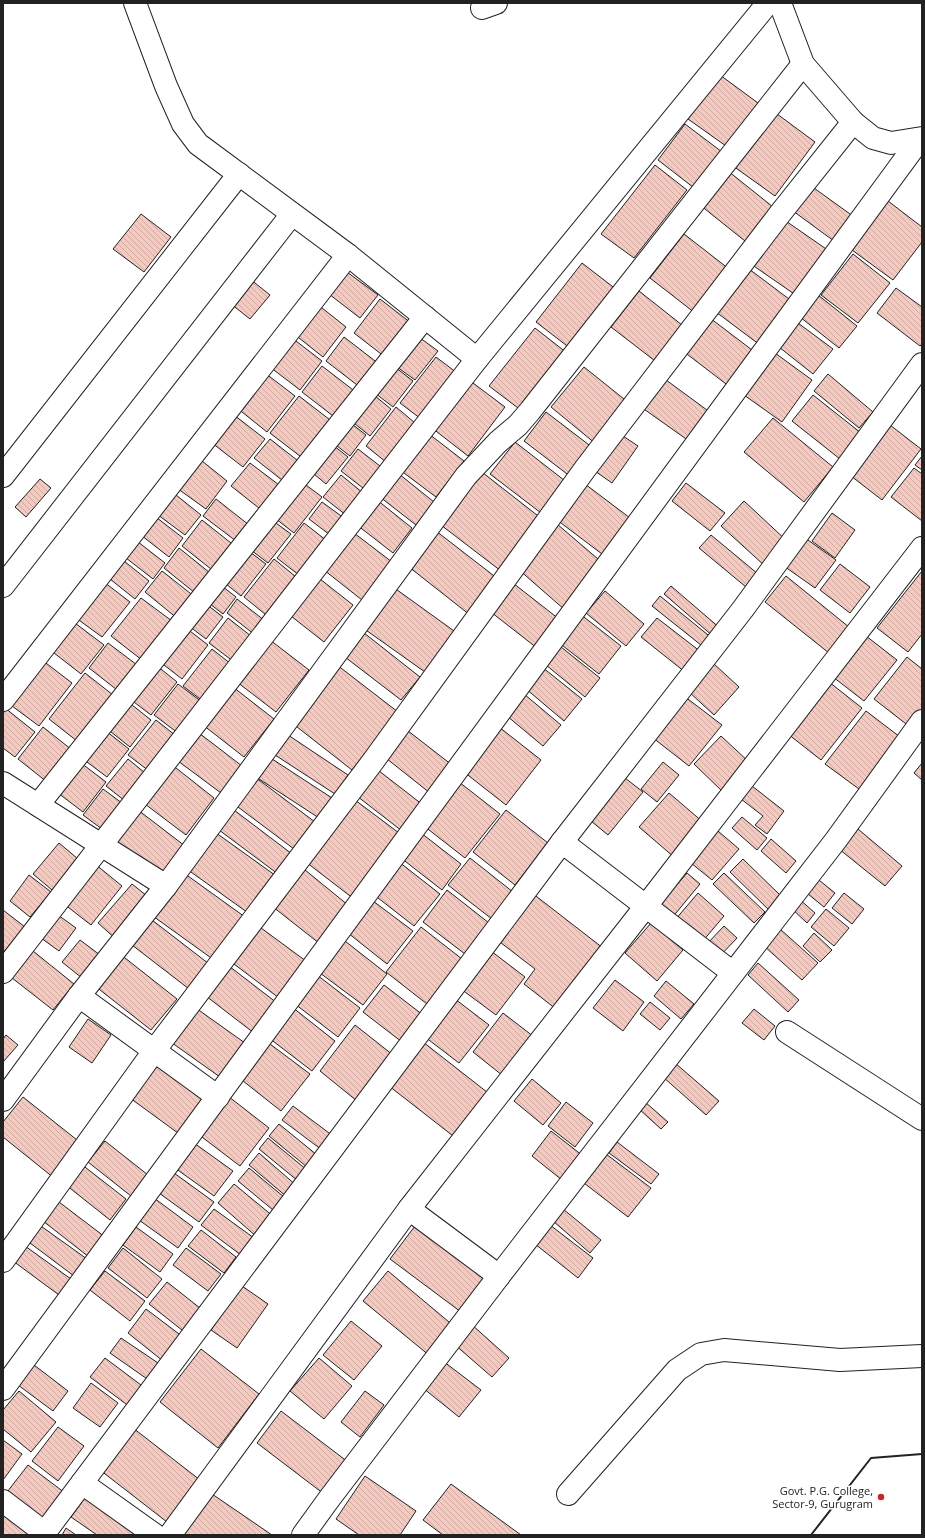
<svg xmlns="http://www.w3.org/2000/svg" width="925" height="1538" viewBox="0 0 925 1538" font-family="'Open Sans',sans-serif">
  <style>
    .building { fill: url(#building-back-hatch); stroke: #222 }
    .lines { fill: none; stroke-linecap: round; stroke-linejoin: round }
    .minor-casing { stroke: #222; stroke-width: 24 }
    .minor { stroke: #fff; stroke-width: 22 }
    .wall { stroke: #222; stroke-width: 2 }
    .poi-dot { fill: #c62828; stroke: #fff; stroke-width: 1.5 }
    .labels { text-anchor: middle; stroke-width: 3; stroke-linejoin: round; paint-order: stroke }
    .poi-label { font-size: 11px; fill: #222; stroke: #fff; text-anchor: end }
  </style>
  <defs>
    <pattern id="building-back-hatch" width="6" height="6" patternUnits="userSpaceOnUse"><rect width="6" height="6" fill="#f3c9c0"/><path d="M-1 5l2 2M0 0l6 6M5-1l2 2" fill="none" stroke="#d0aca5"/></pattern>
  </defs>
  <rect width="100%" height="100%" fill="#fff"/>
  <g class="building">
    <polygon points="720,75 758,103 726,146 688,119"/>
    <polygon points="773,111 815,142 775,196 733,166"/>
    <polygon points="685,124 726,155 698,191 658,160"/>
    <polygon points="655,165 687,190 634,258 601,234"/>
    <polygon points="728,171 778,211 750,245 700,205"/>
    <polygon points="807,183 857,219 838,244 789,208"/>
    <polygon points="888,201 922,227 922,242 893,280 852,250"/>
    <polygon points="141,214 171,237 144,272 113,249"/>
    <polygon points="780,217 832,253 800,298 748,262"/>
    <polygon points="684,234 729,269 695,313 650,278"/>
    <polygon points="853,254 890,283 858,323 821,295"/>
    <polygon points="582,263 617,290 571,349 536,322"/>
    <polygon points="745,266 797,305 764,348 712,309"/>
    <polygon points="347,272 378,295 360,318 329,294"/>
    <polygon points="250,279 270,295 250,319 231,304"/>
    <polygon points="896,288 922,307 922,344 920,346 877,313"/>
    <polygon points="639,291 687,329 659,364 611,327"/>
    <polygon points="818,295 857,326 839,348 800,317"/>
    <polygon points="380,299 411,323 385,357 354,333"/>
    <polygon points="317,304 346,327 323,357 294,334"/>
    <polygon points="706,315 756,353 730,387 679,348"/>
    <polygon points="798,323 833,349 813,374 779,347"/>
    <polygon points="535,328 567,353 522,411 489,386"/>
    <polygon points="416,335 438,351 415,380 393,364"/>
    <polygon points="344,337 379,364 361,388 326,361"/>
    <polygon points="292,338 322,361 300,390 270,367"/>
    <polygon points="775,353 812,380 782,422 744,395"/>
    <polygon points="436,357 461,376 425,422 400,403"/>
    <polygon points="391,364 413,381 393,407 371,390"/>
    <polygon points="322,366 357,393 337,419 302,392"/>
    <polygon points="584,367 629,403 596,444 551,407"/>
    <polygon points="265,373 295,396 267,432 237,408"/>
    <polygon points="828,374 873,412 859,428 814,391"/>
    <polygon points="662,377 711,413 689,441 641,407"/>
    <polygon points="469,380 505,407 468,456 432,428"/>
    <polygon points="370,392 391,409 370,436 349,419"/>
    <polygon points="813,395 861,433 840,459 792,421"/>
    <polygon points="299,396 334,423 305,460 270,433"/>
    <polygon points="396,407 421,428 391,466 366,446"/>
    <polygon points="546,412 593,448 571,477 524,441"/>
    <polygon points="234,415 265,439 243,467 212,443"/>
    <polygon points="773,418 833,467 804,502 744,452"/>
    <polygon points="348,421 366,435 350,456 332,442"/>
    <polygon points="890,425 921,449 882,500 851,476"/>
    <polygon points="617,432 638,446 612,483 592,469"/>
    <polygon points="429,434 464,461 436,497 400,470"/>
    <polygon points="270,439 302,464 287,484 254,458"/>
    <polygon points="329,442 348,457 326,484 308,469"/>
    <polygon points="515,442 569,484 545,516 490,474"/>
    <polygon points="358,449 389,473 372,495 341,471"/>
    <polygon points="922,456 922,470 915,465"/>
    <polygon points="197,457 227,481 206,509 174,486"/>
    <polygon points="250,463 283,488 264,512 231,486"/>
    <polygon points="914,468 922,474 922,521 891,497"/>
    <polygon points="478,469 542,519 501,571 437,522"/>
    <polygon points="399,474 434,502 416,525 380,497"/>
    <polygon points="341,475 368,497 351,519 323,497"/>
    <polygon points="40,479 51,488 26,517 15,507"/>
    <polygon points="298,479 322,497 294,533 271,515"/>
    <polygon points="686,483 725,513 710,531 672,501"/>
    <polygon points="585,484 634,521 606,557 557,520"/>
    <polygon points="171,491 201,515 185,535 154,512"/>
    <polygon points="216,499 249,525 236,541 203,516"/>
    <polygon points="377,500 412,528 393,553 357,525"/>
    <polygon points="744,501 788,542 765,566 721,526"/>
    <polygon points="322,502 348,521 334,538 309,519"/>
    <polygon points="832,513 855,530 835,558 812,541"/>
    <polygon points="152,514 183,538 169,557 137,532"/>
    <polygon points="269,518 291,534 268,563 247,547"/>
    <polygon points="202,520 236,547 216,573 182,546"/>
    <polygon points="304,523 331,544 304,579 277,558"/>
    <polygon points="557,524 605,565 565,610 518,569"/>
    <polygon points="436,531 498,579 470,615 409,567"/>
    <polygon points="354,533 392,562 362,600 324,570"/>
    <polygon points="711,535 758,574 746,587 699,548"/>
    <polygon points="801,535 836,560 815,588 781,564"/>
    <polygon points="133,538 165,563 153,579 121,554"/>
    <polygon points="179,548 215,577 200,597 164,568"/>
    <polygon points="246,549 266,564 241,596 221,580"/>
    <polygon points="119,557 149,581 135,599 105,575"/>
    <polygon points="274,559 301,581 271,619 244,597"/>
    <polygon points="840,564 870,587 850,613 820,590"/>
    <polygon points="162,571 195,597 178,619 145,592"/>
    <polygon points="922,571 922,634 908,652 877,628"/>
    <polygon points="786,576 855,632 834,657 765,602"/>
    <polygon points="100,579 130,602 102,637 72,615"/>
    <polygon points="320,579 353,605 324,642 291,616"/>
    <polygon points="509,580 559,619 537,648 487,609"/>
    <polygon points="218,583 236,597 223,614 205,600"/>
    <polygon points="671,586 721,629 714,637 664,594"/>
    <polygon points="393,587 461,636 432,677 363,628"/>
    <polygon points="605,591 644,624 626,646 586,613"/>
    <polygon points="660,596 713,639 706,649 652,606"/>
    <polygon points="141,598 172,621 142,660 111,636"/>
    <polygon points="237,599 269,624 259,638 227,613"/>
    <polygon points="202,601 223,617 206,639 185,623"/>
    <polygon points="580,614 621,646 599,674 558,642"/>
    <polygon points="228,618 256,640 238,665 209,643"/>
    <polygon points="657,618 701,652 685,672 641,637"/>
    <polygon points="71,620 104,645 81,674 49,649"/>
    <polygon points="186,628 208,645 182,679 159,661"/>
    <polygon points="359,629 420,677 401,700 341,654"/>
    <polygon points="866,636 897,660 864,701 833,677"/>
    <polygon points="270,640 309,670 276,712 237,682"/>
    <polygon points="108,643 141,668 121,693 89,668"/>
    <polygon points="561,647 600,678 585,697 546,665"/>
    <polygon points="212,649 236,668 208,705 183,686"/>
    <polygon points="907,657 922,669 922,712 910,727 874,699"/>
    <polygon points="42,660 72,683 39,726 8,703"/>
    <polygon points="713,663 739,687 714,715 688,691"/>
    <polygon points="156,665 177,682 151,715 130,699"/>
    <polygon points="337,665 398,712 352,770 292,723"/>
    <polygon points="542,667 582,699 564,721 525,688"/>
    <polygon points="85,673 113,695 77,741 49,719"/>
    <polygon points="829,682 862,708 821,760 788,734"/>
    <polygon points="178,684 206,705 182,736 154,715"/>
    <polygon points="233,687 274,719 244,757 203,725"/>
    <polygon points="680,693 722,725 689,766 648,734"/>
    <polygon points="524,694 561,725 543,746 507,716"/>
    <polygon points="127,701 151,720 130,747 106,728"/>
    <polygon points="5,708 35,732 15,757 3,748 3,710"/>
    <polygon points="866,711 900,737 859,789 825,764"/>
    <polygon points="156,720 180,739 153,774 128,755"/>
    <polygon points="43,727 72,750 47,782 18,759"/>
    <polygon points="403,727 452,765 430,793 382,755"/>
    <polygon points="499,727 541,760 506,805 464,772"/>
    <polygon points="106,731 129,749 107,777 83,759"/>
    <polygon points="199,733 242,766 221,793 178,761"/>
    <polygon points="285,733 348,775 335,794 272,753"/>
    <polygon points="721,736 750,763 722,791 694,764"/>
    <polygon points="266,755 332,798 319,818 253,775"/>
    <polygon points="128,759 150,777 129,804 106,786"/>
    <polygon points="663,762 679,775 657,802 641,789"/>
    <polygon points="81,763 106,782 83,812 58,793"/>
    <polygon points="922,763 922,780 914,773"/>
    <polygon points="171,764 214,798 186,835 141,801"/>
    <polygon points="374,767 423,805 402,831 353,793"/>
    <polygon points="255,777 315,822 294,849 234,804"/>
    <polygon points="625,778 643,792 608,835 591,821"/>
    <polygon points="459,782 500,814 465,858 424,826"/>
    <polygon points="752,786 784,811 767,834 755,825 763,816 741,799"/>
    <polygon points="103,789 126,806 106,832 83,815"/>
    <polygon points="669,793 704,823 674,857 639,827"/>
    <polygon points="351,797 403,836 354,899 302,859"/>
    <polygon points="230,807 296,857 282,877 215,827"/>
    <polygon points="138,810 185,846 162,877 115,840"/>
    <polygon points="506,810 548,843 515,885 473,852"/>
    <polygon points="742,817 767,838 757,850 732,828"/>
    <polygon points="852,824 902,866 885,886 834,845"/>
    <polygon points="212,830 279,878 251,915 184,867"/>
    <polygon points="718,831 739,849 712,880 691,863"/>
    <polygon points="421,833 461,864 442,890 401,858"/>
    <polygon points="771,839 796,861 786,873 761,851"/>
    <polygon points="59,843 84,864 58,895 33,874"/>
    <polygon points="470,858 513,892 492,919 448,885"/>
    <polygon points="743,859 782,897 769,910 730,872"/>
    <polygon points="399,862 440,894 414,926 373,894"/>
    <polygon points="95,864 122,886 91,925 64,904"/>
    <polygon points="299,865 354,910 324,947 268,903"/>
    <polygon points="181,871 245,917 214,960 150,914"/>
    <polygon points="687,873 700,884 671,919 657,908"/>
    <polygon points="724,873 765,912 754,923 713,884"/>
    <polygon points="29,875 51,892 30,917 10,901"/>
    <polygon points="814,876 835,893 824,907 803,890"/>
    <polygon points="132,884 152,900 117,940 98,923"/>
    <polygon points="447,890 489,923 465,954 423,922"/>
    <polygon points="532,893 603,948 556,1009 524,984 535,969 496,939"/>
    <polygon points="698,893 724,916 702,942 675,920"/>
    <polygon points="844,893 864,909 852,924 832,908"/>
    <polygon points="798,898 815,913 807,923 790,907"/>
    <polygon points="373,901 413,931 387,964 348,933"/>
    <polygon points="826,909 849,928 834,946 811,927"/>
    <polygon points="3,910 25,927 3,953"/>
    <polygon points="58,915 76,928 59,951 41,938"/>
    <polygon points="152,920 213,967 193,992 132,945"/>
    <polygon points="651,923 683,950 657,981 625,953"/>
    <polygon points="257,925 310,964 283,1001 230,961"/>
    <polygon points="724,926 737,938 718,958 705,946"/>
    <polygon points="421,927 462,959 427,1004 386,972"/>
    <polygon points="780,929 818,963 802,980 764,946"/>
    <polygon points="814,933 832,950 820,962 803,946"/>
    <polygon points="80,940 100,955 82,978 62,962"/>
    <polygon points="345,941 387,974 363,1005 320,973"/>
    <polygon points="28,947 74,984 53,1010 7,974"/>
    <polygon points="491,951 525,977 496,1015 461,989"/>
    <polygon points="120,954 177,999 151,1030 95,986"/>
    <polygon points="225,963 277,1003 254,1033 202,993"/>
    <polygon points="758,963 799,1000 788,1012 748,975"/>
    <polygon points="317,975 360,1008 338,1037 295,1004"/>
    <polygon points="615,980 644,1002 623,1031 593,1008"/>
    <polygon points="666,981 694,1004 681,1019 654,996"/>
    <polygon points="384,985 423,1015 402,1042 363,1012"/>
    <polygon points="455,999 489,1025 459,1063 425,1037"/>
    <polygon points="650,1002 670,1018 660,1030 640,1014"/>
    <polygon points="193,1006 245,1043 220,1077 168,1040"/>
    <polygon points="292,1007 335,1041 312,1071 269,1038"/>
    <polygon points="754,1009 775,1026 764,1040 742,1023"/>
    <polygon points="503,1013 538,1040 507,1079 473,1052"/>
    <polygon points="88,1019 111,1035 92,1063 69,1047"/>
    <polygon points="355,1025 393,1055 357,1101 320,1071"/>
    <polygon points="6,1035 18,1045 3,1062 3,1039"/>
    <polygon points="266,1041 310,1074 281,1111 238,1077"/>
    <polygon points="423,1042 492,1096 457,1139 389,1086"/>
    <polygon points="675,1063 719,1101 706,1115 663,1077"/>
    <polygon points="154,1064 206,1102 182,1136 130,1098"/>
    <polygon points="532,1079 561,1103 543,1125 514,1101"/>
    <polygon points="224,1093 269,1128 240,1166 194,1131"/>
    <polygon points="23,1097 82,1144 54,1178 3,1137 3,1122"/>
    <polygon points="566,1102 593,1123 575,1147 548,1126"/>
    <polygon points="645,1102 668,1122 661,1129 639,1109"/>
    <polygon points="293,1106 337,1139 326,1153 282,1120"/>
    <polygon points="279,1124 317,1155 307,1167 269,1136"/>
    <polygon points="551,1131 587,1159 567,1184 532,1156"/>
    <polygon points="268,1138 307,1170 298,1181 259,1149"/>
    <polygon points="105,1141 148,1175 131,1196 88,1162"/>
    <polygon points="617,1142 659,1174 651,1184 609,1153"/>
    <polygon points="194,1143 233,1171 214,1196 175,1168"/>
    <polygon points="259,1153 297,1186 287,1197 249,1165"/>
    <polygon points="606,1154 651,1188 628,1217 584,1183"/>
    <polygon points="81,1164 126,1199 110,1220 66,1185"/>
    <polygon points="249,1168 290,1202 279,1215 238,1181"/>
    <polygon points="174,1173 214,1202 199,1222 159,1193"/>
    <polygon points="234,1184 274,1217 257,1237 218,1203"/>
    <polygon points="154,1198 193,1227 178,1248 139,1220"/>
    <polygon points="59,1202 105,1237 89,1257 43,1221"/>
    <polygon points="214,1209 254,1238 241,1255 201,1225"/>
    <polygon points="563,1209 601,1240 590,1253 553,1221"/>
    <polygon points="38,1224 87,1259 74,1276 26,1240"/>
    <polygon points="550,1225 593,1258 578,1278 535,1244"/>
    <polygon points="415,1226 486,1279 461,1312 390,1259"/>
    <polygon points="136,1227 173,1254 160,1272 123,1245"/>
    <polygon points="201,1230 236,1257 224,1273 188,1246"/>
    <polygon points="25,1246 71,1279 59,1295 13,1261"/>
    <polygon points="123,1248 162,1279 147,1298 108,1268"/>
    <polygon points="186,1248 221,1274 208,1291 173,1265"/>
    <polygon points="105,1271 145,1301 130,1321 90,1290"/>
    <polygon points="388,1271 455,1327 430,1356 363,1301"/>
    <polygon points="167,1282 205,1312 187,1334 149,1304"/>
    <polygon points="242,1286 268,1304 237,1348 211,1330"/>
    <polygon points="146,1309 187,1340 168,1365 128,1333"/>
    <polygon points="351,1321 382,1346 354,1380 323,1355"/>
    <polygon points="471,1324 509,1358 492,1377 454,1344"/>
    <polygon points="121,1338 161,1365 150,1381 110,1353"/>
    <polygon points="201,1349 259,1394 218,1448 160,1402"/>
    <polygon points="105,1358 145,1388 130,1407 90,1377"/>
    <polygon points="319,1358 352,1386 324,1419 290,1391"/>
    <polygon points="439,1358 481,1390 459,1417 418,1384"/>
    <polygon points="34,1365 68,1391 53,1411 18,1385"/>
    <polygon points="91,1383 118,1403 100,1427 73,1408"/>
    <polygon points="19,1391 56,1422 31,1452 3,1429 3,1410"/>
    <polygon points="365,1391 384,1405 360,1437 341,1422"/>
    <polygon points="281,1411 348,1462 324,1494 257,1443"/>
    <polygon points="58,1427 84,1446 58,1481 32,1461"/>
    <polygon points="133,1428 200,1480 167,1522 100,1470"/>
    <polygon points="3,1440 22,1454 3,1480"/>
    <polygon points="28,1465 69,1496 45,1527 4,1496"/>
    <polygon points="365,1476 416,1511 400,1535 359,1535 336,1519"/>
    <polygon points="451,1484 521,1535 443,1535 423,1520"/>
    <polygon points="212,1494 272,1535 184,1535"/>
    <polygon points="87,1495 146,1535 97,1535 71,1517"/>
    <polygon points="3,1515 33,1535 3,1535"/>
    <polygon points="66,1528 76,1535 62,1535"/>
  </g>
  <g class="lines">
    <g class="minor-casing">
      <g id="minor">
        <polyline points="135,3 166,86 183,124 198,144 348,255 477,359"/>
        <polyline points="780,3 803,64 853,122 873,138 891,143 922,138"/>
        <polyline points="482,8 496,3"/>
        <polyline points="3,476 239,174"/>
        <polyline points="3,586 292,214"/>
        <polyline points="3,700 348,255"/>
        <polyline points="3,783 166,886"/>
        <polyline points="38,805 425,317"/>
        <polyline points="562,842 733,973"/>
        <polyline points="3,972 477,359 768,3"/>
        <polyline points="79,996 218,1097"/>
        <polyline points="787,1032 922,1119"/>
        <polyline points="3,1100 79,996 166,886 466,476 498,442 518,425 530,411 803,64"/>
        <polyline points="409,1209 499,1276"/>
        <polyline points="3,1261 154,1051 374,760 585,469 779,215 853,122"/>
        <polyline points="3,1389 920,139"/>
        <polyline points="82,1483 155,1535"/>
        <polyline points="568,1494 677,1370 701,1354 724,1350 840,1360 922,1356"/>
        <polyline points="3,1501 45,1533"/>
        <polyline points="43,1535 562,842 743,609 922,364"/>
        <polyline points="170,1535 409,1209 646,906 922,548"/>
        <polyline points="303,1535 329,1499 499,1276 836,840 922,721"/>
      </g>
    </g>
    <use href="#minor" class="minor"/>
    <polyline class="wall" points="811,1535 871,1458 922,1454"/>
  </g>
  <circle class="poi-dot" cx="881" cy="1497" r="4"/>
  <g class="labels">
    <g class="poi-label">
      <text x="873" y="1495">Govt. P.G. College,<tspan x="873" dy="13">Sector-9, Gurugram</tspan></text>
    </g>
  </g>
  <rect width="925" height="1538" fill="none" stroke="#222222" stroke-width="8"/>
</svg>
